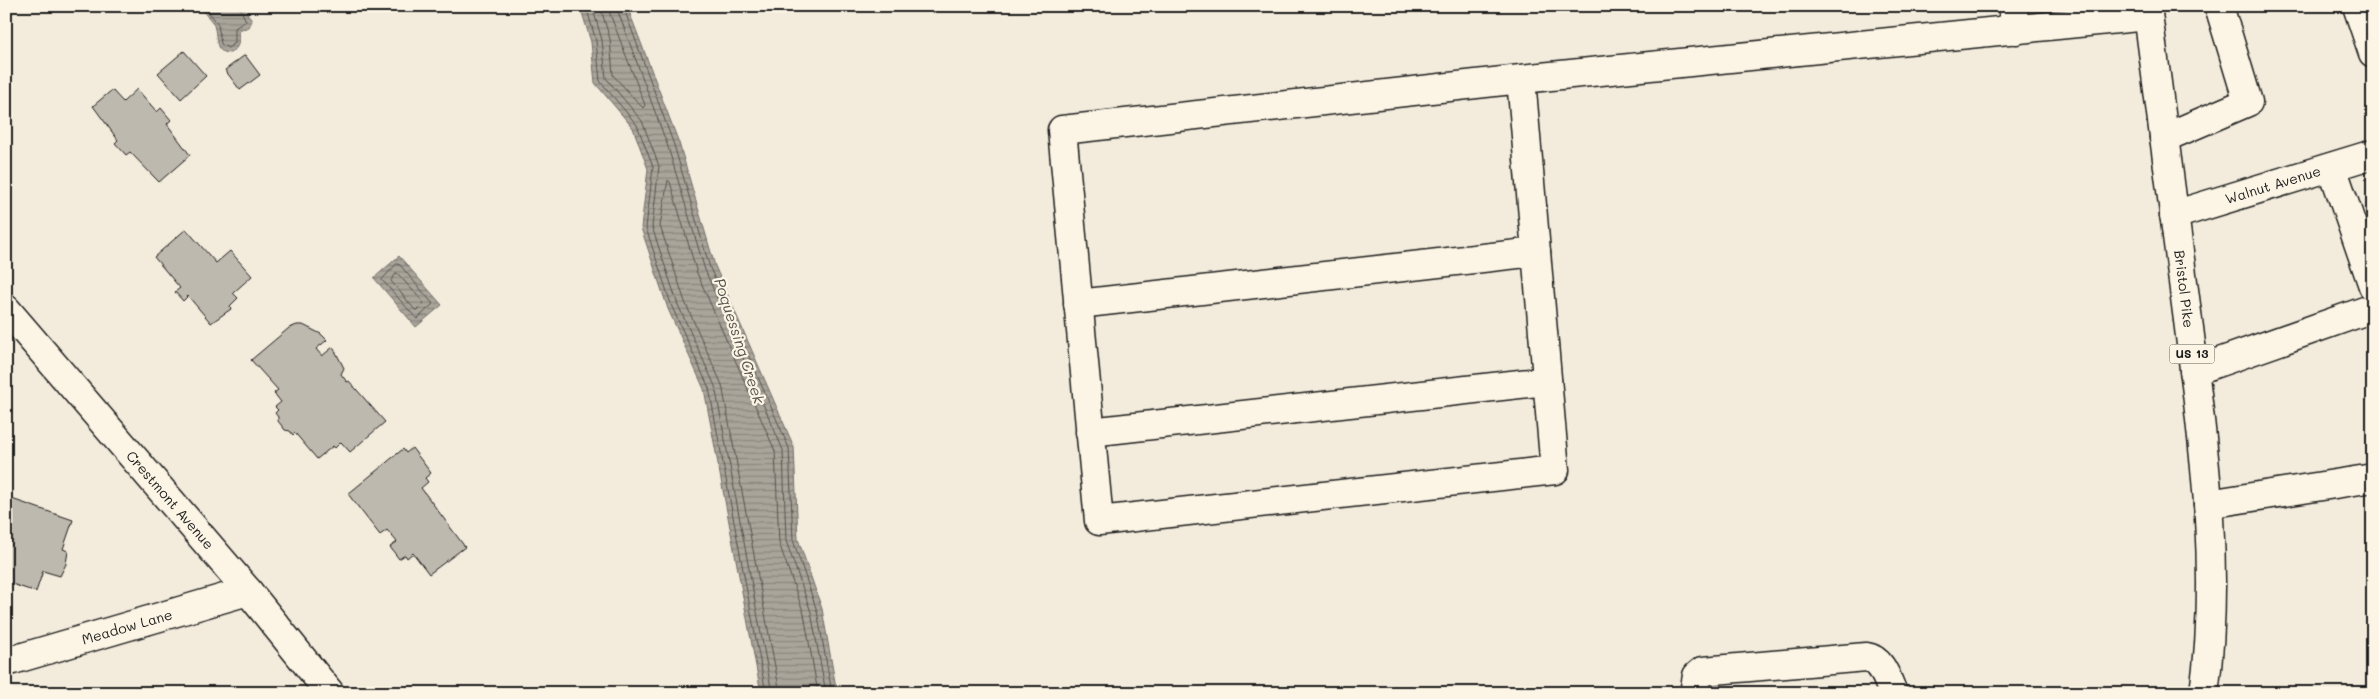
<svg xmlns="http://www.w3.org/2000/svg" width="2379" height="699" viewBox="0 0 2379 699" font-family="Mali,sans-serif">
  <style>
    .water { fill: url(#water-rules); stroke: #716e68 }
    .lines { fill: none; stroke-linecap: round; stroke-linejoin: round }
    .shore { stroke: #55534f; stroke-width: 1 }
    .building { fill: #beb9ae; stroke: #1c1c1c }
    .minor-casing { stroke: #1c1c1c; stroke-width: 31 }
    .major-casing { stroke: #1c1c1c; stroke-width: 31 }
    .minor { stroke: #fcf5e5; stroke-width: 28 }
    .major { stroke: #fcf5e5; stroke-width: 28 }
    .labels { text-anchor: middle; stroke-width: 4.5; stroke-linejoin: round; paint-order: stroke }
    .shield { fill: #fcf5e5; stroke: #5f5d58; stroke-width: 1 }
    .shield-label { font-size: 12px; font-weight: bold; fill: #1c1c1c }
    .street-label { font-size: 14px; fill: #1c1c1c; stroke: #fcf5e5 }
    .water-label { font-size: 15px; font-style: italic; fill: #55534f; stroke: #fcf5e5 }
  </style>
  <defs>
    <pattern id="water-rules" width="6" height="5" patternUnits="userSpaceOnUse" patternTransform="scale(1.25)"><rect width="6" height="5" fill="#aaa59b"/><path d="M0 2.5h6" fill="none" stroke="#8a867e"/></pattern>
  </defs>
  <rect width="100%" height="100%" fill="#f3ecdd"/>
  <filter id="ink" filterUnits="userSpaceOnUse"><feTurbulence type="fractalNoise" baseFrequency=".02" numOctaves="2"/><feDisplacementMap in="SourceGraphic" scale="10" xChannelSelector="R" yChannelSelector="G"/><feConvolveMatrix kernelMatrix="1 2 1 2 8 2 1 2 1" color-interpolation-filters="sRGB"/></filter>
  <g filter="url(#ink)">
    <g class="water">
      <path d="M 196,6 L 243,6 L 252,21 L 249,27 L 239,31 C 238,41 241,47 230,53 C 212,53 219,36 213,23 C 208,16 203,12 196,6 Z"/>
      <polygon points="580,6 627,6 679,143 715,266 794,447 798,539 822,609 837,693 761,693 704,389 668,309 641,228 648,169 633,128 595,83 591,42"/>
      <polygon points="399,256 442,305 416,327 374,278"/>
    </g>
    <g class="lines">
      <g class="shore">
        <polyline points="204,6 218,24 221,44 228,48 235,43 235,28 246,21 239,6"/>
        <polyline points="586,6 596,41 600,81 637,125 653,167 646,228 672,307 709,388 766,693"/>
        <polyline points="592,6 602,40 606,78 642,121 659,166 652,227 678,305 715,386 772,693"/>
        <polyline points="600,6 610,39 613,75 643,108 645,105 610,14 609,6"/>
        <polyline points="616,6 668,147 705,270 783,450 786,541 811,612 826,693"/>
        <polyline points="623,6 674,145 710,268 789,448 793,540 817,611 832,693"/>
        <polygon points="397,264 400,265 433,304 417,319 382,280"/>
        <polygon points="397,273 424,303 418,310 415,310 391,281"/>
        <polyline points="780,693 722,385 685,302 660,226 668,180 670,182 697,273 775,451 779,543 804,614 818,693"/>
      </g>
    </g>
    <g class="building">
      <polygon points="184,51 206,76 181,99 158,73"/>
      <polygon points="245,55 260,75 240,90 225,70"/>
      <polygon points="137,89 157,112 161,108 171,120 167,124 190,155 159,182 130,152 126,155 115,143 118,140 93,106 112,90 123,102"/>
      <polygon points="186,229 216,263 230,251 252,276 233,293 238,298 230,306 231,309 211,323 188,296 183,301 175,292 180,288 154,257"/>
      <polygon points="297,325 303,325 321,334 327,340 316,349 322,356 333,347 344,368 341,374 347,382 349,381 385,422 350,452 341,442 335,448 333,446 317,459 295,433 293,435 290,431 285,430 278,421 278,417 275,413 278,410 275,407 281,402 274,393 278,390 251,360 289,328"/>
      <polygon points="412,448 431,473 425,478 428,482 421,488 465,547 429,574 413,553 407,558 405,555 399,559 390,547 397,542 387,530 380,535 348,494 403,449 406,453"/>
      <polygon points="6,497 73,520 63,549 68,551 66,564 60,576 43,571 36,592 6,582"/>
    </g>
    <g class="lines">
      <g class="minor-casing">
        <g id="minor">
          <polyline points="2012,6 2016,30"/>
          <polyline points="2357,6 2373,53"/>
          <polyline points="1521,79 1555,470 1099,521 1062,130 1521,79 2148,16"/>
          <polyline points="2164,138 2248,102 2219,6"/>
          <polyline points="2332,167 2373,286"/>
          <polyline points="2174,215 2373,154"/>
          <polyline points="1078,304 1536,252"/>
          <polyline points="6,309 248,591 330,693"/>
          <polyline points="2194,371 2373,308"/>
          <polyline points="1090,432 1547,381"/>
          <polyline points="2208,504 2373,478"/>
          <polyline points="6,662 248,591"/>
          <path d="M 1694,693 L 1697,676 L 1703,671 L 1866,657 C 1882,659 1887,679 1893,693"/>
        </g>
      </g>
      <g class="major-casing">
        <path id="major" d="M 2147,6 C 2161,114 2175,221 2189,328 C 2204,448 2221,572 2204,693"/>
      </g>
      <use href="#minor" class="minor"/>
      <use href="#major" class="major"/>
    </g>
  </g>
  <g class="labels">
    <rect class="shield" x="2169.5" y="344.5" width="45" height="19" rx="4"/>
    <g class="shield-label">
      <text x="2192" y="358">US 13</text>
    </g>
    <g class="street-label">
      <text transform="translate(2273 185) rotate(-17)" y="5">Walnut Avenue</text>
      <text transform="translate(2184 289) rotate(83)" y="5">Bristol Pike</text>
      <text transform="translate(170 500) rotate(49)" y="5">Crestmont Avenue</text>
      <text transform="translate(127 627) rotate(-16)" y="5">Meadow Lane</text>
    </g>
    <g class="water-label">
      <text transform="translate(739 341) rotate(72)" y="5">Poquessing Creek</text>
    </g>
  </g>
  <rect width="2379" height="699" fill="none" stroke="#fcf5e5" stroke-width="25"/>
  <rect x="12" y="12" width="2354" height="674" fill="none" stroke="#1c1c1c" stroke-width="2" filter="url(#ink)"/>
</svg>
